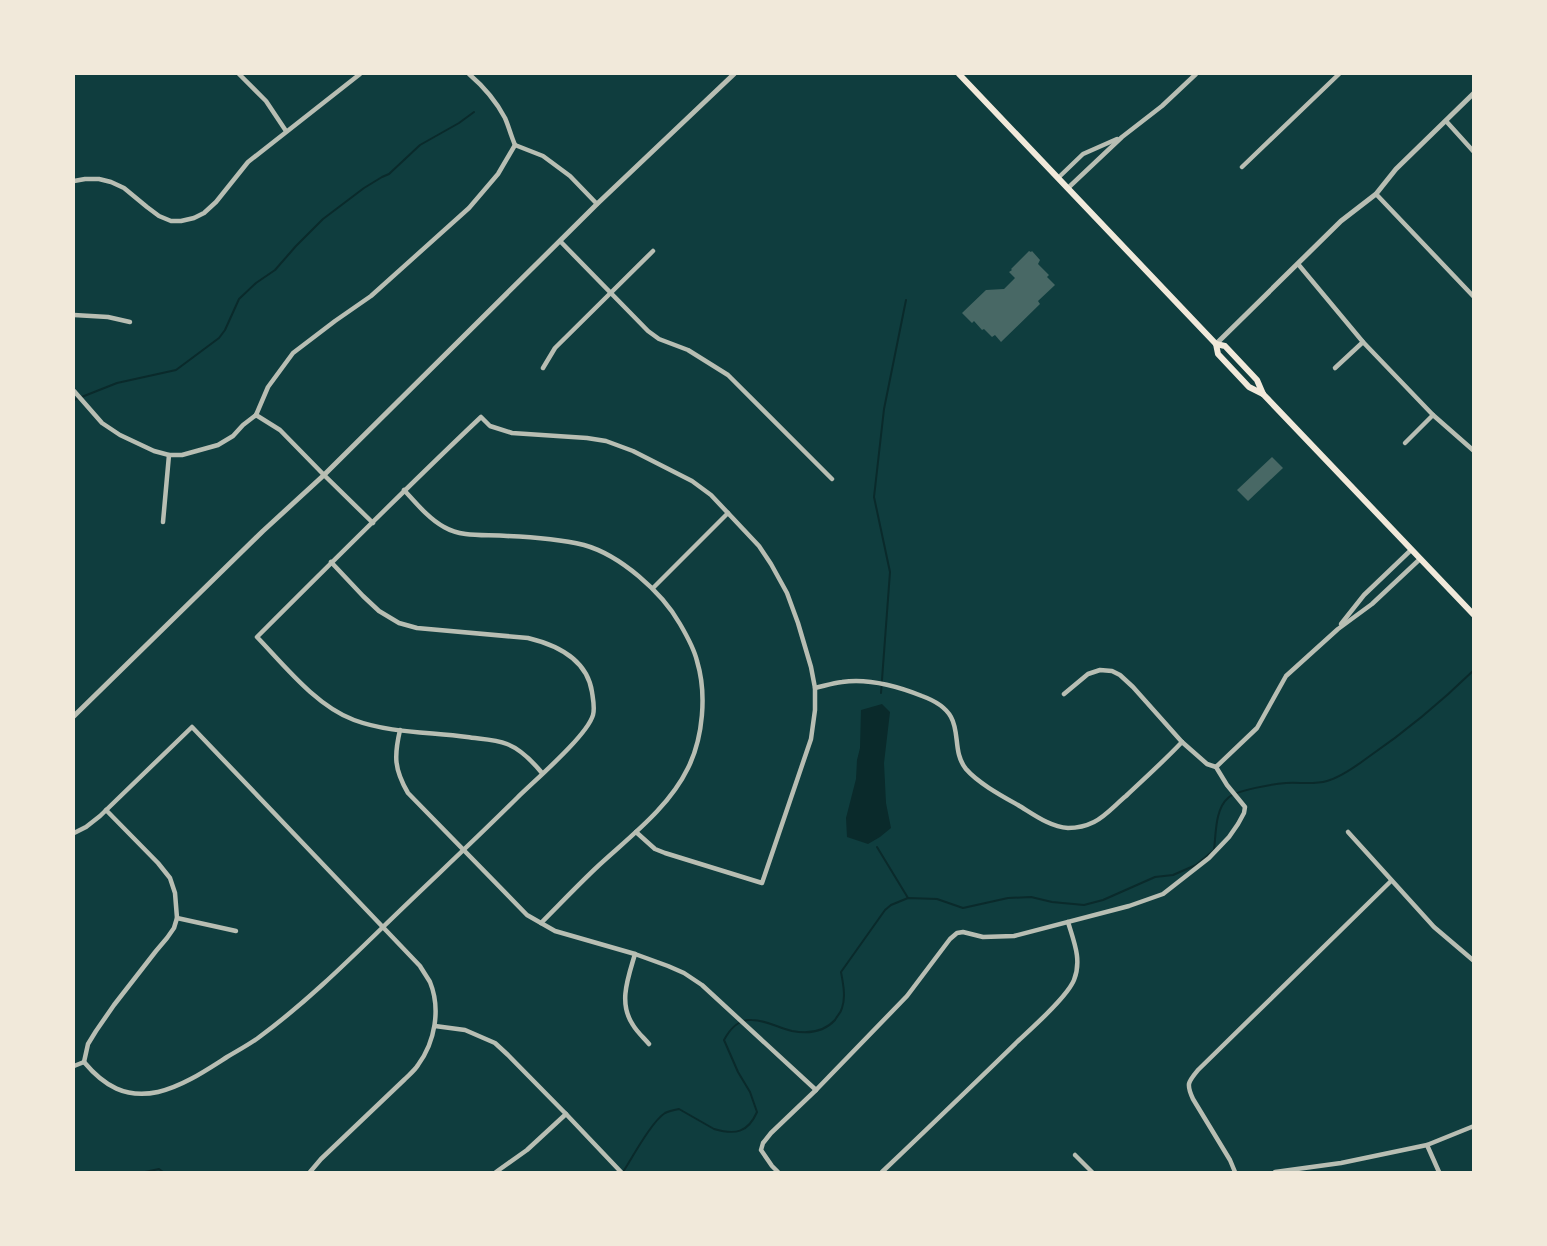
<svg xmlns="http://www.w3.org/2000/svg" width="1547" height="1246" viewBox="0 0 1547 1246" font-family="'PT Sans Narrow',sans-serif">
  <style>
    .water { fill: #0a2a2b }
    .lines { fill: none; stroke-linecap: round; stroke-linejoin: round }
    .stream { stroke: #0a2a2b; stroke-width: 2 }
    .building { fill: #486865 }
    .minor { stroke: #b8beb3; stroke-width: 4.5 }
    .tertiary { stroke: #b8beb3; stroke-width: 5 }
    .secondary { stroke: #f1e9da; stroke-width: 6 }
  </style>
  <rect width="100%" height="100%" fill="#0f3d3e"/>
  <polygon class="water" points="882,704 890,712 884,763 886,803 891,828 880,837 868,844 847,837 846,818 856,779 857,760 860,748 861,710"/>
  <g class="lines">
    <g class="stream">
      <polyline points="74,400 117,383 176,370 219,338 225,330 239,299 256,283 275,270 296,246 323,219 364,188 382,177 389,174 420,145 459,123 474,112"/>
      <polyline points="881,693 890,572 874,497 884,409 906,300"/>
      <polyline points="877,847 908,898"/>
      <polyline points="145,1172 159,1169 163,1172"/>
      <path d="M 623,1172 C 632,1158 652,1121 665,1113 C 669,1111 674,1110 679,1109 L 714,1129 C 735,1135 748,1133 757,1112 L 750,1092 L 738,1072 L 724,1040 C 730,1029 738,1019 752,1020 C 766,1020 779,1028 792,1031 C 808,1034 824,1032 835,1020 C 837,1016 841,1013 842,1008 C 846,997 843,983 841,972 L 885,910 L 891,905 L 908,898 L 937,899 L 963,908 L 1008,898 L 1031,897 L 1052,902 L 1084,905 L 1103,900 L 1155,877 L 1173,875 L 1196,865 L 1214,850 C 1216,834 1215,809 1228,798 C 1236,790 1274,784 1286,783 C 1300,782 1313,785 1327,781 C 1341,777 1355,767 1367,758 C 1405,732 1440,703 1474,670"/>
    </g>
  </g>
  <g class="building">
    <polygon points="1029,251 1031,252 1032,251 1040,260 1038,264 1049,275 1047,277 1055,285 1038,301 1040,304 1001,342 995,335 992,337 984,329 982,330 974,321 972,323 962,313 986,290 1004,289 1015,278 1009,272 1012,270 1011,269"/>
    <polygon points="1272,457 1283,468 1248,501 1237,490"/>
  </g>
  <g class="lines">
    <g class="minor">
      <polyline points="239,74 266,101 286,131"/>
      <path d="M 469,74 C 483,86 496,101 505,118 C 509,127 511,136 515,145 L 543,156 L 570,176 L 597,204"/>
      <polyline points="1446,121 1474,152"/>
      <polyline points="1242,167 1339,74"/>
      <polyline points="1058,178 1083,154 1117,139"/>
      <polyline points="74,181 85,179 99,179 111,182 124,188 147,207 159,216 171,221 181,221 194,218 204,213 216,202 248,162 360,74"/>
      <polyline points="1068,188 1122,137 1162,106 1196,74"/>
      <polyline points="1376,194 1474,297"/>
      <polyline points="560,241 648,331 659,339 688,350 728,375 832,479"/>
      <polyline points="1298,264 1363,342 1433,415 1474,451"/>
      <polyline points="74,315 108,317 130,322"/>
      <polyline points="543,368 555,348 653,251"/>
      <polyline points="1335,368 1363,342"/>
      <polyline points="74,391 102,423 120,435 154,451 169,455 182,455 218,445 233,436 243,425 256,415"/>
      <polyline points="256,415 268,387 293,353 335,321 371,296 469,208 498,174 515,145"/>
      <polyline points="256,415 280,430 324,475 373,523"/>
      <polyline points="1405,443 1433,415"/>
      <path d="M 404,490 C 416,503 429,519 444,527 C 463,538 486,534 507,536 C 532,537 559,539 584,545 C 620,555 662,592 680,624 C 687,636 694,648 697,661 C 707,694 703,738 688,768 C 668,809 628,838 596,868 C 577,886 559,905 541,923"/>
      <polyline points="163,522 169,455"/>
      <polyline points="653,588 728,513"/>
      <polyline points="1341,624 1364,595 1411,550"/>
      <path d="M 815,688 C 824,686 833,683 842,682 C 869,678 897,686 922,696 C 933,700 945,706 951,717 C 960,733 953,753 966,769 C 978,783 1002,796 1018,805 C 1033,814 1050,827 1068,828 C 1076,828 1086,826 1094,822 C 1106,816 1116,804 1126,796 C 1145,778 1164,761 1182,742"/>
      <polyline points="1064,694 1088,674 1100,670 1112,671 1120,675 1133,687 1182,742 1207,764 1216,767"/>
      <path d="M 400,730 C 394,756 394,769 408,793 L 527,915 L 555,931 L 635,954 L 668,966 L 684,973 L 702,985 L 816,1090"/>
      <polyline points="1216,767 1257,728 1286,676 1338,629 1372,604 1420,559"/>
      <path d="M 542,773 C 533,762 522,750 507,744 C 495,739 480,739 467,737 C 429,732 389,733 354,720 C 316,706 284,665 257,637 C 331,563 405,489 481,417 L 490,426 L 512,433 L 587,438 L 606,441 L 633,451 L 692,481 L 711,495 L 759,546 L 771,564 L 787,593 L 798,623 L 811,667 L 815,688 L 815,710 L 811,739 L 762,883 L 665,853 L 655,849 L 636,832"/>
      <polyline points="1348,832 1434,927 1474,961"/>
      <path d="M 74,833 L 86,827 L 100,816 L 192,727 L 420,966 C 423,971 427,977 430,982 C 441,1009 435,1042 418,1065 C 415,1070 410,1074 405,1079 L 321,1159 L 310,1172"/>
      <polyline points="177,918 236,931"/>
      <path d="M 635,954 C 628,978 618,1003 633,1025 C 637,1032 644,1038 649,1044"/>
      <polyline points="435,1026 465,1030 495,1043 508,1055 566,1114 621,1172"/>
      <path d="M 84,1062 C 104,1086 126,1099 158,1092 C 183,1086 205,1071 227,1057 C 237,1051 248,1045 258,1038 C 303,1005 343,966 383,927 C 427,884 473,842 517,798 C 534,781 587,736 593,715 C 595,708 593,699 592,692 C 587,659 557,645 528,638 L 417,628 L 399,623 L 379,611 L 363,596 L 331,562"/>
      <polyline points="84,1062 88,1044 96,1031 114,1005 156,951 167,938 174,928 177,918 175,893 170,878 158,863 106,810"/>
      <polyline points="74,1066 84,1062"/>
      <polyline points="1427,1145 1439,1172"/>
      <polyline points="1075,1155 1092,1172"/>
      <polyline points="496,1172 527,1150 566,1114"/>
      <polyline points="778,1172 772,1166 761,1150 763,1143 771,1133 816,1090 907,996 950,939 957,933 963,932 983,937 1014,936 1129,906 1163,894 1209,858 1229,837 1238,824 1244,813 1245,807 1227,785 1216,767"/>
      <path d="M 882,1172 C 927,1129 973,1085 1018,1041 C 1032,1028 1067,997 1074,980 C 1082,960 1074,942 1068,922"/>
      <path d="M 1235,1172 L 1230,1160 L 1193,1099 C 1186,1084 1188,1082 1198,1070 L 1391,881"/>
      <polyline points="1275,1172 1341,1163 1427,1145 1474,1126"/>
    </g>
    <g class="tertiary">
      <polyline points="1216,344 1341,221 1376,194 1396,169 1474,93"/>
      <polyline points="74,716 263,531 324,475 597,204 734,74"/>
    </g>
    <g class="secondary">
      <polyline points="959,74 1216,344 1225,346 1257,380 1263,394 1474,615"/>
      <polyline points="1216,344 1218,354 1249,387 1263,394"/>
    </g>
  </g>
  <rect width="1547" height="1246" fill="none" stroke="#f1e9da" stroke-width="150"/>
</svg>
